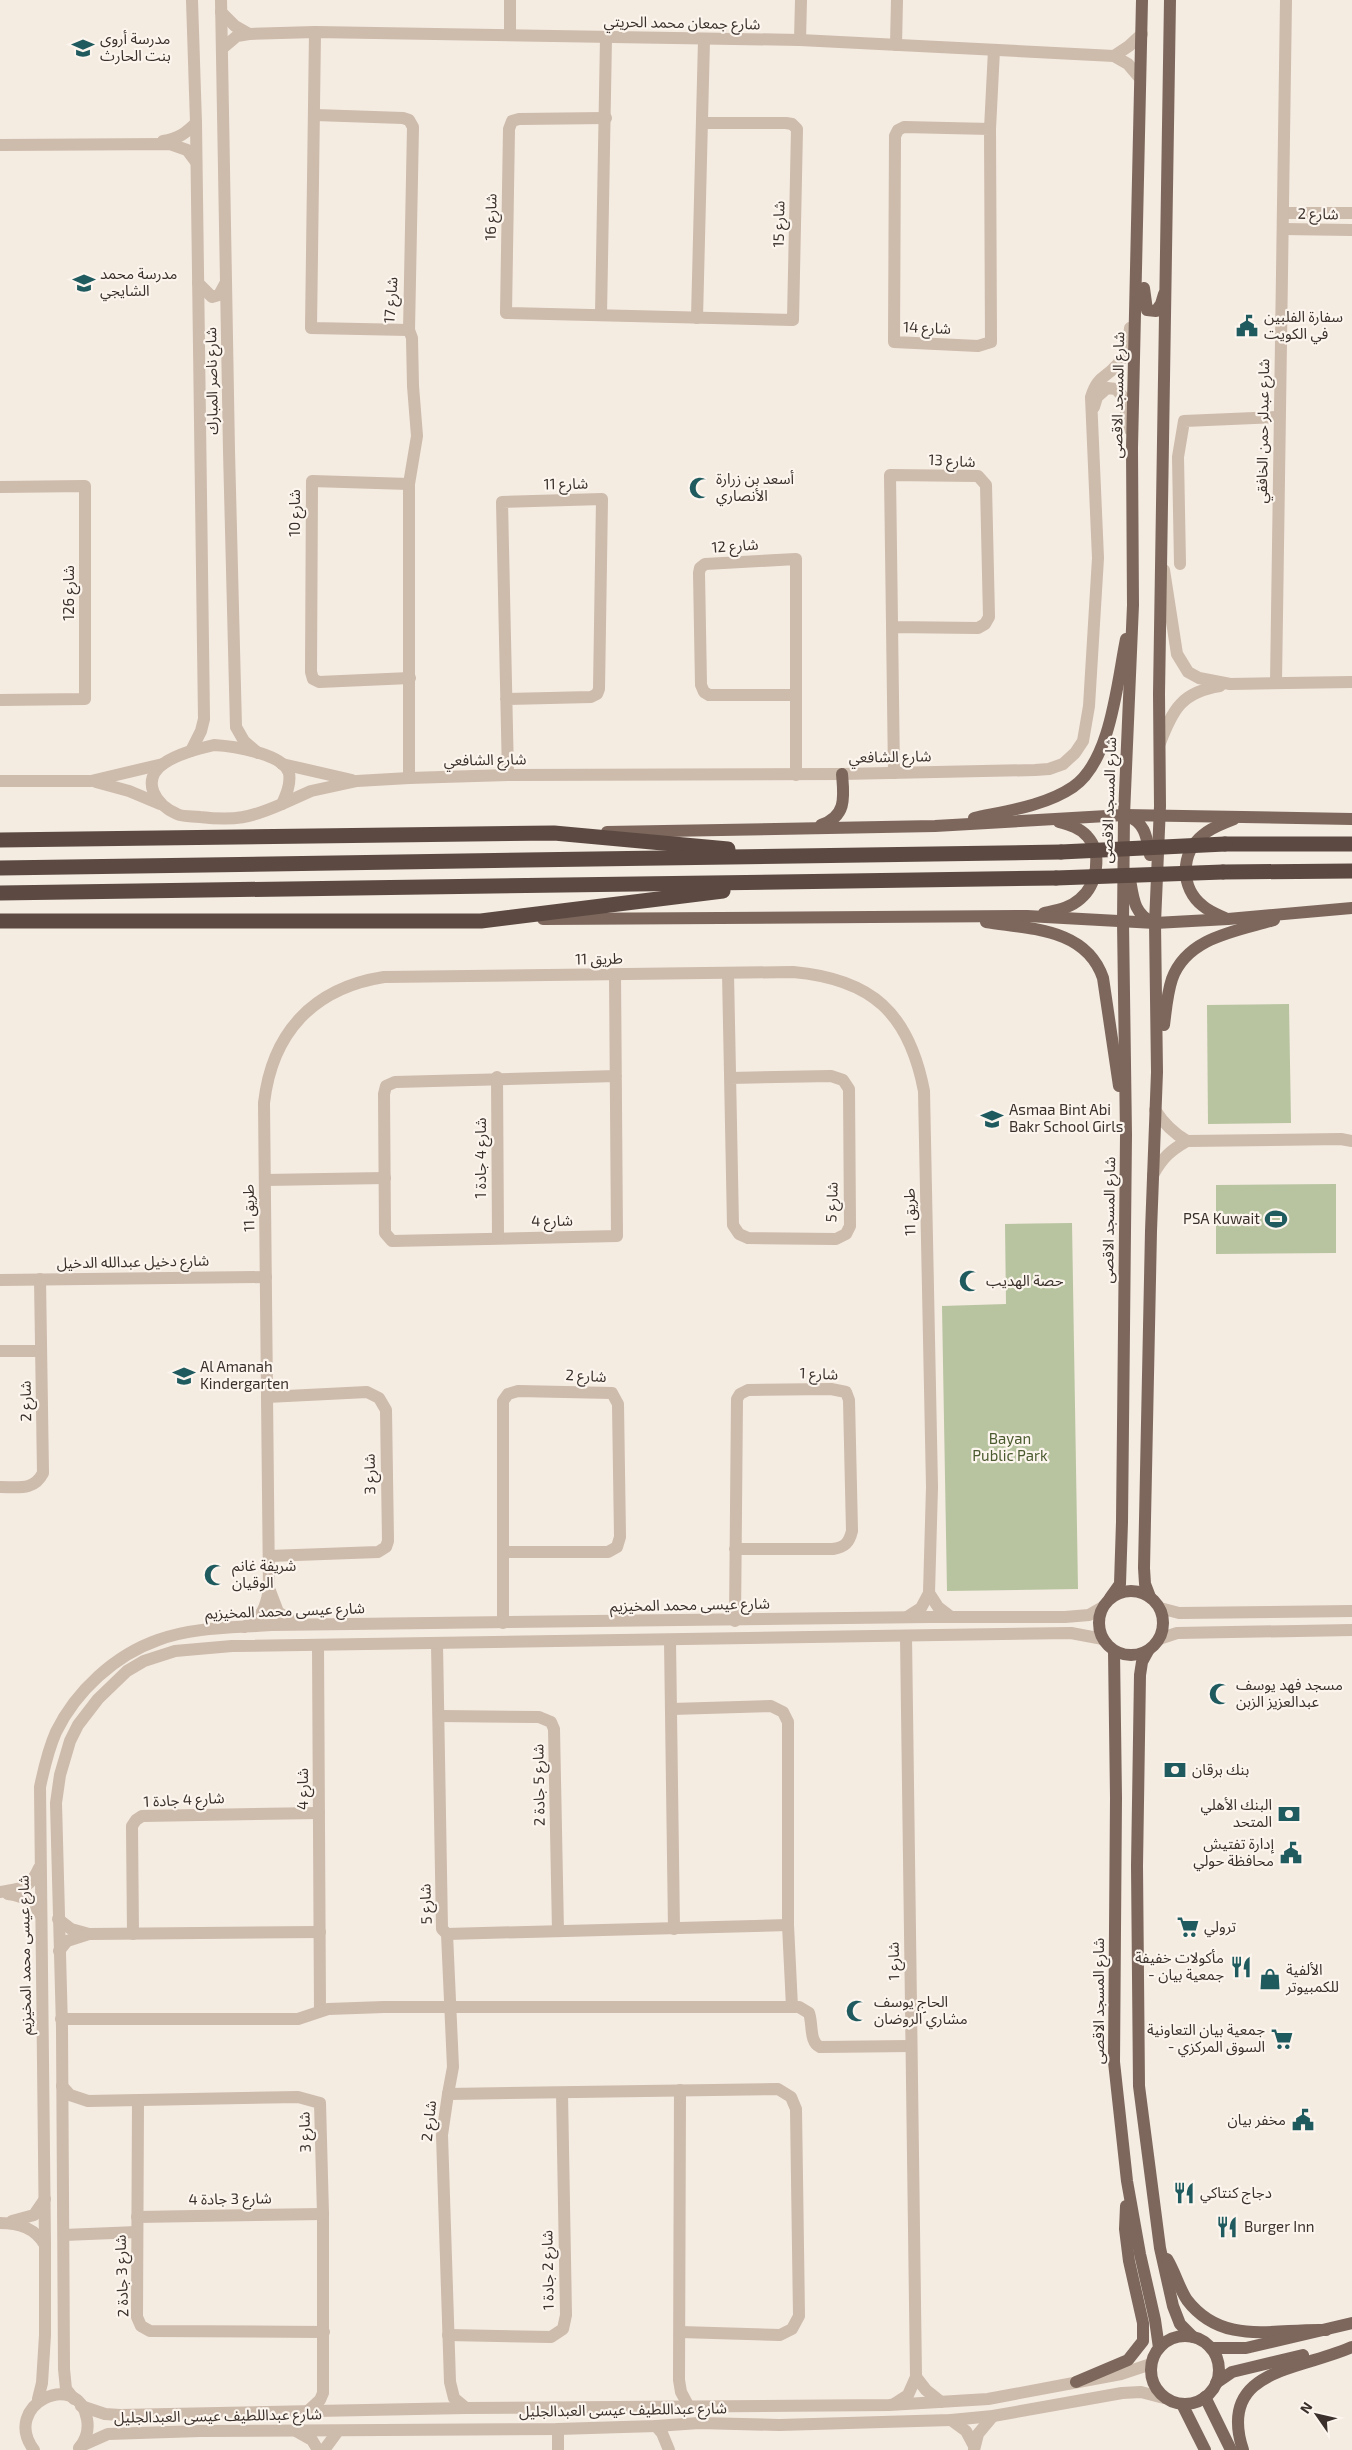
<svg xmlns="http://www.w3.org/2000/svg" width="1352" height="2450" viewBox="0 0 1352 2450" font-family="'Exo 2','Noto Sans Arabic',sans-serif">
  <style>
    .green { fill: #b8c4a0 }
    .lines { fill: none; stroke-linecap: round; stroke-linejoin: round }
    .minor { stroke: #cdbbac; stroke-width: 12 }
    .major { stroke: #7d675c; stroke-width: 12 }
    .highway { stroke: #5c4a42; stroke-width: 15 }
    .highway-bridge { stroke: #5c4a42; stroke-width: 15 }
    .labels { text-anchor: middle; stroke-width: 4.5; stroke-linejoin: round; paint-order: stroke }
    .street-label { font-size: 15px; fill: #3b302b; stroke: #fbf5ee }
    .poi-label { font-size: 15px; fill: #3b302b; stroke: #fbf5ee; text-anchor: start }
    .park-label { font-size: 15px; fill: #4a5a2e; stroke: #fbf5ee }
  </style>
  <rect width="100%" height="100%" fill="#f4ebe1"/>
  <g class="green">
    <polygon points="1289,1004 1291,1123 1208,1124 1207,1005"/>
    <polygon points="1336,1184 1336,1253 1216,1254 1216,1185"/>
    <polygon points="1072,1223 1078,1589 947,1591 942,1306 1006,1304 1005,1224"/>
  </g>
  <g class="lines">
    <g class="minor">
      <polyline points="221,0 229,451 236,727 244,741 258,753"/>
      <polyline points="221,12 235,26 249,34"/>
      <polyline points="315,32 311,328 409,330"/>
      <polyline points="510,34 510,0"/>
      <polyline points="800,40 801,0"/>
      <polyline points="896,45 897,0"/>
      <polyline points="224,47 237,36 249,34 315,32 800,40 1114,56 1128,64 1139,77"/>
      <polyline points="1114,56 1129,46 1142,34"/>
      <polyline points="315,115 403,118 409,120 413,127 409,330 412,338 413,386 417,436 409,484 409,778"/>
      <polyline points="606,118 519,119 512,121 509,129 506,313 793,320 797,129 792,124 786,123 702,123"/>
      <polyline points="990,129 904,127 898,130 895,136 894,342 978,346 991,342 990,129 994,50"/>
      <path d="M 163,141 C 178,139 186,133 196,123"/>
      <polyline points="0,145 170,144 187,150 196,162"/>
      <polyline points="1283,213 1352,213"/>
      <polyline points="1283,229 1352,230"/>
      <polyline points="198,283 212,297 219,295 226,282"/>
      <polyline points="601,315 606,38"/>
      <polyline points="697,318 704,40"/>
      <polyline points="1094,407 1097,397 1107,388 1116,389 1124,398 1129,429"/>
      <polyline points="409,484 312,481 311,672 313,679 319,682 410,678"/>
      <polyline points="0,487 85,486 85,699 0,700"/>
      <polyline points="1180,564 1178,457 1184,421 1279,417"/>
      <polyline points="1164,570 1177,654 1188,672 1199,678 1230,684 1352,682"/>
      <polyline points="892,627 978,628 985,624 989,617 986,485 978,476 890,475 894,773"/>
      <polyline points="1276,683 1286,0"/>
      <polyline points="796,695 709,695 704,692 701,685 699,573 700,568 705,564 796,559 796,775"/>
      <polyline points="506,699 591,697 597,694 599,689 602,499 502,502 508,775"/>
      <path d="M 1160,743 C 1173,709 1182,692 1220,686"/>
      <path d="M 214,745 C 231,746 283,753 289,773 C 291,784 286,795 282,804 C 250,818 235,821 200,817 C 193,816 183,817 177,814 C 156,805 140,781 163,764 C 177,754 197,749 214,745 Z"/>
      <polyline points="191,751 201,731 204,719 196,123 192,0"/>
      <polyline points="282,764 352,780"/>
      <polyline points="0,781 91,781 163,764"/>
      <polyline points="96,782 129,791 160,804"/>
      <path d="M 282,804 L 311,791 L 357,781 L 409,778 L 508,775 L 842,774 L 1035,770 L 1049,769 L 1063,764 L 1075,753 L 1083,741 L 1089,706 L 1098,558 L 1091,397 C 1098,375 1105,379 1117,365 C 1127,354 1129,341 1130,328"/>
      <polyline points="728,973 733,1225 739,1234 748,1238 836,1239 846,1234 850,1226 849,1089 843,1080 831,1076 730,1078"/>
      <polyline points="615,975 617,1236 392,1241 385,1233 384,1094 386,1086 395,1082 616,1076"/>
      <polyline points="497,1077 498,1237"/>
      <path d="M 1155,1110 C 1164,1124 1173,1133 1187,1141"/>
      <path d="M 1153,1175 C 1162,1158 1171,1150 1187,1141 L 1341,1139 L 1352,1141"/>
      <polyline points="265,1180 385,1178"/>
      <polyline points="0,1280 266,1277"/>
      <polyline points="0,1351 41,1351"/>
      <polyline points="267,1397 367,1392 379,1398 386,1410 388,1541 386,1547 378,1552 269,1556"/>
      <path d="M 0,1487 C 18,1487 34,1491 43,1473 L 40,1279"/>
      <path d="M 735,1549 L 833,1549 C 845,1547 849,1543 852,1531 L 849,1400 L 846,1392 L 831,1389 L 748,1390 L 740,1394 L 737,1399 L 735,1621"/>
      <polyline points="503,1552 608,1552 617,1547 620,1537 618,1404 612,1393 518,1391 508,1394 503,1401 503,1623"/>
      <polyline points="270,1591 278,1612 297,1624"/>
      <polyline points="929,1593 938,1607 951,1617"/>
      <polyline points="1160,1608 1179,1613 1352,1611"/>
      <path d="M 244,1627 C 262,1619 266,1607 269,1589 L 264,1103 C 272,1033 313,988 384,977 L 793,972 C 872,979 909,1013 924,1091 L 932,1487 L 929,1593 L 921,1608 L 907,1617"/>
      <polyline points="1159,1639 1177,1633 1352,1630"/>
      <polyline points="670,1640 674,1929"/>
      <polyline points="437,1644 442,1929 447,1934 788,1925"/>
      <polyline points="318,1645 320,2011"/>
      <polyline points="672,1709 771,1706 783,1712 788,1722 788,1925 792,2007"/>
      <polyline points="439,1716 539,1717 551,1722 554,1729 558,1931"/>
      <path d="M 0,1892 C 22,1888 29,1890 39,1868"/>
      <path d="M 8,1894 C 23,1896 32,1900 40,1914"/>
      <polyline points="58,1919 71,1929 89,1934"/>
      <polyline points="133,1934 132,1826 136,1820 142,1816 319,1813"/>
      <polyline points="447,1934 453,2067 448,2094"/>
      <polyline points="59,1951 67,1941 89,1934 320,1932"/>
      <path d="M 61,2019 L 298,2019 L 328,2009 L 384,2007 L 799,2007 L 809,2013 C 813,2024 809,2042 820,2047 L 911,2046"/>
      <polyline points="62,2086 70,2095 88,2101 298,2097 320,2103 323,2214 323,2393 320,2400 307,2412"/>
      <polyline points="680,2090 679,2380 681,2392 689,2407"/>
      <polyline points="138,2101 137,2317 141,2326 150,2331 324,2332"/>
      <polyline points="137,2217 323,2214"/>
      <polyline points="12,2221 34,2215 45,2199"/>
      <path d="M 0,2223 C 19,2223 35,2228 45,2245"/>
      <polyline points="64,2235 137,2232"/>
      <polyline points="448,2335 551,2337 563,2329 566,2315 562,2093"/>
      <polyline points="916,2377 926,2390 941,2402"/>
      <path d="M 38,2399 L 42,2383 L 45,2335 L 45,2245 L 40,1787 C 44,1768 48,1750 56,1732 C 76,1691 115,1655 158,1640 C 193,1627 233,1628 271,1625 L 930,1617 L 1065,1617 L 1089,1615 L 1103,1607"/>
      <polyline points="74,2399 66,2389 64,2369 62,2028 56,1803 60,1775 70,1741 78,1725 98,1699 127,1671 144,1661 175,1651 232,1646 1071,1633 1103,1639"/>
      <polyline points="894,2404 908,2395 916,2377 906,1636"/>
      <polyline points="81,2406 105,2414 120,2415 466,2408 889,2405 988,2399 1121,2374 1151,2364"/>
      <polyline points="466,2408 454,2398 450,2382 442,2135 448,2094 778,2089 791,2097 796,2109 799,2316 792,2329 780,2335 680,2332"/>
      <polyline points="951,2420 966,2431 974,2446"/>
      <polyline points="656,2426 662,2433 669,2450"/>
      <polyline points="558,2429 558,2450"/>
      <polyline points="296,2431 312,2440 318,2450"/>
      <polyline points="81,2446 108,2434 200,2431 558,2429 656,2426 699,2423 779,2425 951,2420 993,2416 1122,2393 1141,2392 1164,2398"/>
      <path d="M 34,2450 C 0,2405 78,2368 87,2419 C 89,2430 86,2440 79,2448"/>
      <polyline points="324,2450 338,2431"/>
      <polyline points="974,2450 978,2434 993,2416"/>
    </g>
    <g class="major">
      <polyline points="1144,288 1147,310 1156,311 1161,304 1164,294"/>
      <path d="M 1126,816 C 1145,821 1147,838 1150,855"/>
      <path d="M 974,818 C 1006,811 1045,806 1073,787 C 1111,761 1117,683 1126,639"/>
      <path d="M 821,825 C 847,816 844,797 842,774"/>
      <polyline points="607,832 935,826 1124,815 1352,819"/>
      <path d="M 1129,874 C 1133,893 1132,914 1153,922"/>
      <path d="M 1044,913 C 1057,910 1070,908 1080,899 C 1097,885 1103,853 1087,836 C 1080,828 1070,825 1059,822"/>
      <polyline points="543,919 1027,916 1155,923 1228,919 1352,908"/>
      <path d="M 1227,919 C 1219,915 1210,912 1203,906 C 1180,888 1180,853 1203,835 C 1212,827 1223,824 1234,819"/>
      <path d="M 986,922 C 1030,929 1086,928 1103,978 L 1119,1086"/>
      <path d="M 1164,1025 C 1166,1010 1167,994 1172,979 C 1187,937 1237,931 1274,920"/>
      <circle cx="1131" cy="1623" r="32"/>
      <polyline points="1150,1597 1145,1584 1144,1568 1151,1231 1157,1072 1155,923 1160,806 1159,694 1170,0"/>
      <polyline points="1110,1598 1120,1584 1122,1522 1126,1135 1123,922 1124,815 1133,605 1132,448 1142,0"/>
      <polyline points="1114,1651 1116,1798 1114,2062 1127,2181 1140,2254 1155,2320 1159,2348"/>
      <polyline points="1148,1651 1142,1662 1140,1675 1137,1866 1139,2086 1160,2248 1173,2306 1180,2324 1193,2337"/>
      <path d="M 1167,2259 C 1175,2272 1179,2288 1187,2300 C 1223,2347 1275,2328 1326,2330"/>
      <circle cx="1185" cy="2370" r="34"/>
      <polyline points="1211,2348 1246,2348 1352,2323"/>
      <polyline points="1076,2382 1128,2360 1143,2341 1143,2323 1129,2261 1125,2229 1126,2206"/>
      <polyline points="1216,2383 1232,2372 1303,2355"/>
      <polyline points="1205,2397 1231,2450"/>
      <polyline points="1182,2404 1205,2450"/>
      <path d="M 1243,2450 C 1216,2368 1302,2370 1352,2347"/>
    </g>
    <g class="highway">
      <polyline points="0,840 554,833 728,849"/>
      <polyline points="1225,844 1352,844"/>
      <polyline points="0,868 1061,852"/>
      <polyline points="1223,872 1352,871"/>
      <polyline points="0,893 1056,878"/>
      <polyline points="0,921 481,921 723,891"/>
    </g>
    <g class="highway-bridge">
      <polyline points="1061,852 1225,844"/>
      <polyline points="1056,878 1223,872"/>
    </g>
  </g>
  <defs>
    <g id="school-bare" transform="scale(1.725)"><path d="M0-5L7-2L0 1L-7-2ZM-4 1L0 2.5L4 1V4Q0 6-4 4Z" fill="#1f5a5e" stroke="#fbf5ee" stroke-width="2.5" paint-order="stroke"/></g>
    <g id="civic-bare" transform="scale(1.725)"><path d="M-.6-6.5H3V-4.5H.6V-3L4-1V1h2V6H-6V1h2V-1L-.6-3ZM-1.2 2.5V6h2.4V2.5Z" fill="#1f5a5e" stroke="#fbf5ee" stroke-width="2.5" paint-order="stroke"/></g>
    <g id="mosque-bare" transform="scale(1.725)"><path d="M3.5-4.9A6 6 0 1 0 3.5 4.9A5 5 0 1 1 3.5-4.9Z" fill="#1f5a5e" stroke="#fbf5ee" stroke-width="2.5" paint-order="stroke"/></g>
    <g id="stadium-bare" transform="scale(1.725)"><path d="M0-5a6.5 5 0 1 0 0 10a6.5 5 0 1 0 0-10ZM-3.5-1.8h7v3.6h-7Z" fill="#1f5a5e" stroke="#fbf5ee" stroke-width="2.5" paint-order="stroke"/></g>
    <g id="bank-bare" transform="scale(1.725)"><path d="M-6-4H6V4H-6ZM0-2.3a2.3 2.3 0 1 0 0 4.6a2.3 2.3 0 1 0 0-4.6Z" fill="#1f5a5e" stroke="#fbf5ee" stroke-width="2.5" paint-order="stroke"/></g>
    <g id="supermarket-bare" transform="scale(1.725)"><path d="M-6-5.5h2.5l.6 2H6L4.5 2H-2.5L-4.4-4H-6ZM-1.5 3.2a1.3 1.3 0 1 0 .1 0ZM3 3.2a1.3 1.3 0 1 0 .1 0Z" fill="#1f5a5e" stroke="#fbf5ee" stroke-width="2.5" paint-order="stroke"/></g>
    <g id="restaurant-bare" transform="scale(1.725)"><path d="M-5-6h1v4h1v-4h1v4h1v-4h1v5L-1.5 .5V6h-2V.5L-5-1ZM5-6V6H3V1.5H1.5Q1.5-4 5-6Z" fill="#1f5a5e" stroke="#fbf5ee" stroke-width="2.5" paint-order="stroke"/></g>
    <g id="shop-bare" transform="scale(1.725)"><path d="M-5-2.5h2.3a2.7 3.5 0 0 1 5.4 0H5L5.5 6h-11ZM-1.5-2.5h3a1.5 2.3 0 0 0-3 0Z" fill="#1f5a5e" stroke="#fbf5ee" stroke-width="2.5" paint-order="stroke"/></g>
  </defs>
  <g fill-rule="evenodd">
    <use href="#school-bare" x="83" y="48"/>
    <use href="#school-bare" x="84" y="283"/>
    <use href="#civic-bare" x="1247" y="326"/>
    <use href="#mosque-bare" x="700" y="488"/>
    <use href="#school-bare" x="992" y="1119"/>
    <use href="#stadium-bare" x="1276" y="1219"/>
    <use href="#mosque-bare" x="970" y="1281"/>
    <use href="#school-bare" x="184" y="1376"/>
    <use href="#mosque-bare" x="215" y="1575"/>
    <use href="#mosque-bare" x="1220" y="1694"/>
    <use href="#bank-bare" x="1175" y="1770"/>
    <use href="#bank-bare" x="1289" y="1814"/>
    <use href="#civic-bare" x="1291" y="1853"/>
    <use href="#supermarket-bare" x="1188" y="1927"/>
    <use href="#restaurant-bare" x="1241" y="1967"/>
    <use href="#shop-bare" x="1270" y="1979"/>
    <use href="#mosque-bare" x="857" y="2011"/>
    <use href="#supermarket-bare" x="1282" y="2039"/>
    <use href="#civic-bare" x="1303" y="2120"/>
    <use href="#restaurant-bare" x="1184" y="2193"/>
    <use href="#restaurant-bare" x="1227" y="2227"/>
  </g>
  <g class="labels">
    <g class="street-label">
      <text transform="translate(682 23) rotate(1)" y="5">شارع جمعان محمد الحريتي</text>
      <text transform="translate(1318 214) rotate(1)" y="5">شارع 2</text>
      <text transform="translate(491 217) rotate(-89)" y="5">شارع 16</text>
      <text transform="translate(779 224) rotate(-89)" y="5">شارع 15</text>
      <text transform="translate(391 300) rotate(-86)" y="5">شارع 17</text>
      <text transform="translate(927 328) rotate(2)" y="5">شارع 14</text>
      <text transform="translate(212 381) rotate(-91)" y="5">شارع ناصر المبارك</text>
      <text transform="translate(1118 395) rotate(-89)" y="5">شارع المسجد الاقصى</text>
      <text transform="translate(1263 431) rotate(-89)" y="5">شارع عبدلر حمن الخافقي</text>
      <text transform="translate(952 461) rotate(3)" y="5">شارع 13</text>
      <text transform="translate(566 484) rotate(-1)" y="5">شارع 11</text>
      <text transform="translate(295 513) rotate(-90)" y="5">شارع 10</text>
      <text transform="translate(735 546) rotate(-4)" y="5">شارع 12</text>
      <text transform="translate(69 593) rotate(-90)" y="5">شارع 126</text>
      <text transform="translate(890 757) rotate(-1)" y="5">شارع الشافعي</text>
      <text transform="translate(485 760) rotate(-1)" y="5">شارع الشافعي</text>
      <text transform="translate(1109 800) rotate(-88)" y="5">شارع المسجد الاقصى</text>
      <text transform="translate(599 959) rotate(-1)" y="5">طريق 11</text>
      <text transform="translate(481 1158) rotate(-90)" y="5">شارع 4 جادة 1</text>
      <text transform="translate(832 1202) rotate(-88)" y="5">شارع 5</text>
      <text transform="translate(249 1208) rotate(-91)" y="5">طريق 11</text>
      <text transform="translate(910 1212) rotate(-91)" y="5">طريق 11</text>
      <text transform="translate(1109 1220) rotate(-89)" y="5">شارع المسجد الاقصى</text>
      <text transform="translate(552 1221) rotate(-1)" y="5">شارع 4</text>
      <text transform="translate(133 1262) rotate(-1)" y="5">شارع دخيل عبدالله الدخيل</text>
      <text transform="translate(819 1374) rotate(2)" y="5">شارع 1</text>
      <text transform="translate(586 1376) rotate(3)" y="5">شارع 2</text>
      <text transform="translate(26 1401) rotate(-91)" y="5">شارع 2</text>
      <text transform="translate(370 1474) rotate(-91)" y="5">شارع 3</text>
      <text transform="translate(690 1605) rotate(-1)" y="5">شارع عيسى محمد المخيزيم</text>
      <text transform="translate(285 1611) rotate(-2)" y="5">شارع عيسى محمد المخيزيم</text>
      <text transform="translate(539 1785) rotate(-91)" y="5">شارع 5 جادة 2</text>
      <text transform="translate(303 1789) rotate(-90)" y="5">شارع 4</text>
      <text transform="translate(184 1800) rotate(-3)" y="5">شارع 4 جادة 1</text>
      <text transform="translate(426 1904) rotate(-92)" y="5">شارع 5</text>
      <text transform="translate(25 1955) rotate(-91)" y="5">شارع عيسى محمد المخيزيم</text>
      <text transform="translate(894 1961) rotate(-91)" y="5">شارع 1</text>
      <text transform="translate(1099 2001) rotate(-90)" y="5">شارع المسجد الاقصى</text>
      <text transform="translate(429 2121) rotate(-84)" y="5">شارع 2</text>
      <text transform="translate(305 2132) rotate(-92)" y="5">شارع 3</text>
      <text transform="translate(230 2199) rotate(-1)" y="5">شارع 3 جادة 4</text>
      <text transform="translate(548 2270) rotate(-91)" y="5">شارع 2 جادة 1</text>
      <text transform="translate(122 2276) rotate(-92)" y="5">شارع 3 جادة 2</text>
      <text transform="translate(623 2410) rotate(-1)" y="5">شارع عبداللطيف عيسى العبدالجليل</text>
      <text transform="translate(218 2416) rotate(-1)" y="5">شارع عبداللطيف عيسى العبدالجليل</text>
    </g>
    <g class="poi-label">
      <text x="100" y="44">مدرسة أروى<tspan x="100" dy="17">بنت الحارث</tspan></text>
      <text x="100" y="279">مدرسة محمد<tspan x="100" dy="17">الشايجي</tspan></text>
      <text x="1264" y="322">سفارة الفلبين<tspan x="1264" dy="17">في الكويت</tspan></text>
      <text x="716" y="484">أسعد بن زرارة<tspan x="716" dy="17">الأنصاري</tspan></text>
      <text x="1009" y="1115">Asmaa Bint Abi<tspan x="1009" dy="17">Bakr School Girls</tspan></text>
      <text x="1260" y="1224" text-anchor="end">PSA Kuwait</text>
      <text x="986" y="1286">حصة الهديب</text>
      <text x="200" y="1372">Al Amanah<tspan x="200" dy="17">Kindergarten</tspan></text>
      <text x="232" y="1571">شريفة غانم<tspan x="232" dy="17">الوقيان</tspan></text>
      <text x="1236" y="1690">مسجد فهد يوسف<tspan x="1236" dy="17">عبدالعزيز الزبن</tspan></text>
      <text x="1192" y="1775">بنك برقان</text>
      <text x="1272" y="1810" text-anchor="end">البنك الأهلي<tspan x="1272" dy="17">المتحد</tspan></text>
      <text x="1274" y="1849" text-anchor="end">إدارة تفتيش<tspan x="1274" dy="17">محافظة حولي</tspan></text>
      <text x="1204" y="1932">ترولي</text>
      <text x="1224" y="1963" text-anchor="end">مأكولات خفيفة<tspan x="1224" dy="17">- جمعية بيان</tspan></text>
      <text x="1286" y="1975">الألفية<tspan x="1286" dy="17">للكمبيوتر</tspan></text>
      <text x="874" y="2007">الحاج يوسف<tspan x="874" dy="17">مشاري الروضان</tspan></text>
      <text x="1265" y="2035" text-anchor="end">جمعية بيان التعاونية<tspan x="1265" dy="17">- السوق المركزي</tspan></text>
      <text x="1286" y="2125" text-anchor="end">مخفر بيان</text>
      <text x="1200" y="2198">دجاج كنتاكي</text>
      <text x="1244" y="2232">Burger Inn</text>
    </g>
    <g class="park-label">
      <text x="1010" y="1444">Bayan<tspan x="1010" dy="17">Public Park</tspan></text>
    </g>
  </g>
  <g transform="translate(1317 2415) rotate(304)" stroke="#fbf5ee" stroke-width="4" paint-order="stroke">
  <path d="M0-4L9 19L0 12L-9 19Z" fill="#3b302b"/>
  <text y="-8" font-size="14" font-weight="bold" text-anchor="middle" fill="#3b302b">N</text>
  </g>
</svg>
